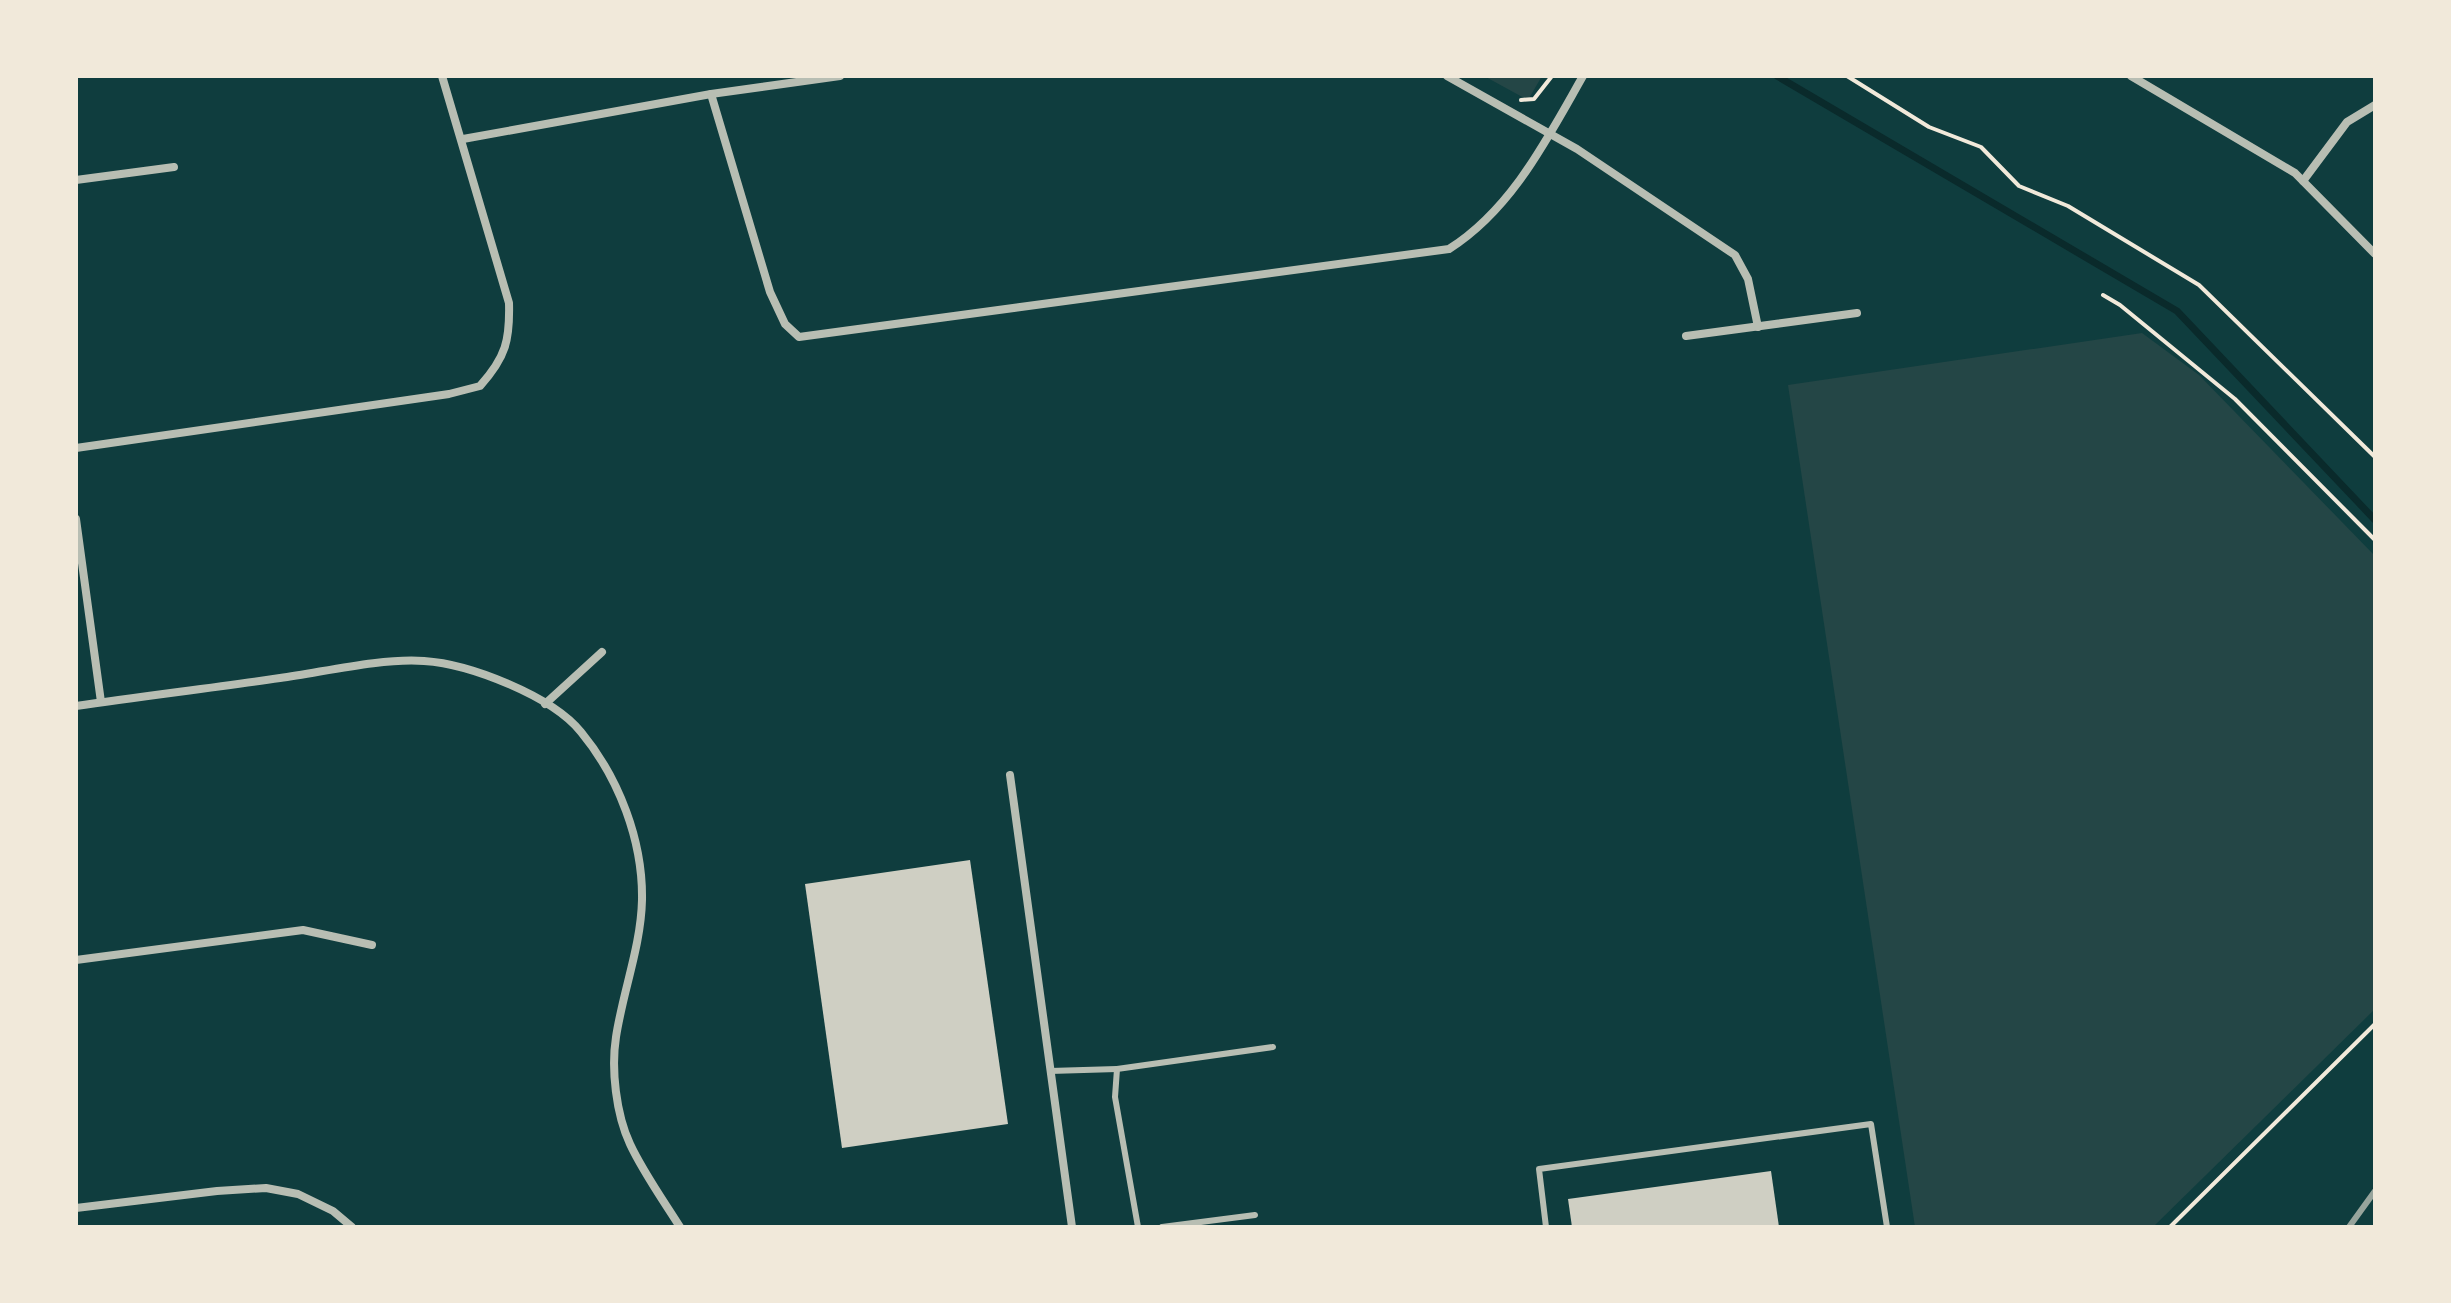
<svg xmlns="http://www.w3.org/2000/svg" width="2451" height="1303" viewBox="0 0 2451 1303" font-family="Raleway,sans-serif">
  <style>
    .green { fill: #244646 }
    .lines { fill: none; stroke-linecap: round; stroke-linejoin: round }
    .stream { stroke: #0a2a2b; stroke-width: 7 }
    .building { fill: #cfcfc3 }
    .path { stroke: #f1e9da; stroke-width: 4 }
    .service { stroke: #b8beb3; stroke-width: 6 }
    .minor { stroke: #b8beb3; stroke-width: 8 }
    .rail { stroke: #97a49c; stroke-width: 6 }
  </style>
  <rect width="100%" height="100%" fill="#0f3d3e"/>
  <g class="green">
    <polygon points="1484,76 1542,76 1528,100"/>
    <polygon points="2142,333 2199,375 2375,556 2375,1009 2153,1227 1915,1227 1788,385"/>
  </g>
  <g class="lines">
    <polyline class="stream" points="1777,76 2177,311 2375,520"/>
  </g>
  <g class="building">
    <polygon points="970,860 1008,1124 842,1148 805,884"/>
    <polygon points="1771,1171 1779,1227 1572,1227 1568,1199"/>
  </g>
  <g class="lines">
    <g class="path">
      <polyline points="1847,76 1929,127 1981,147 2019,186 2068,206 2199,285 2375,457"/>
      <polyline points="1521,100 1534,99 1552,76"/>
      <polyline points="2103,295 2120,305 2235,399 2375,540"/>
      <polyline points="2170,1227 2375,1024"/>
    </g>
    <g class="service">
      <polyline points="1050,1071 1117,1069"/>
      <polyline points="1138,1227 1115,1097 1117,1069 1273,1047"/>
      <polyline points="1162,1227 1255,1215"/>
      <polyline points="1546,1227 1539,1169 1871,1124 1887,1227"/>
    </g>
    <g class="minor">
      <polyline points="1447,76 1577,149 1735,255 1748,279 1758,327"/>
      <polyline points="2131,76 2295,173 2375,254"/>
      <path d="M 711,94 L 770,292 L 785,324 L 799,337 L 1449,249 C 1512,209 1547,139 1583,76"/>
      <polyline points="463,139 711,94 840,76"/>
      <polyline points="76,180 174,167"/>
      <polyline points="2303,181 2347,122 2375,105"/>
      <polyline points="1686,336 1857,313"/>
      <path d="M 76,448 L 449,394 L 480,386 C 506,357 510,340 509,303 L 442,76"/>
      <polyline points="76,519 101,702"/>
      <polyline points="545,704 602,652"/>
      <path d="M 76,706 C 144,696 212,688 280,678 C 324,672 380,658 424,661 C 470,664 552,696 581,732 C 619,778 643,841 642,900 C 641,946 623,991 616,1037 C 611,1069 616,1114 630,1144 C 643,1172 663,1200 680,1227"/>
      <polyline points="1010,775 1072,1227"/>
      <polyline points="76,960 303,930 372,945"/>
      <polyline points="76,1208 217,1191 266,1188 298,1194 333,1211 352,1227"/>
    </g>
    <polyline class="rail" points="2349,1227 2375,1191"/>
  </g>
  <rect width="2451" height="1303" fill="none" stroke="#f1e9da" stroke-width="156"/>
</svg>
